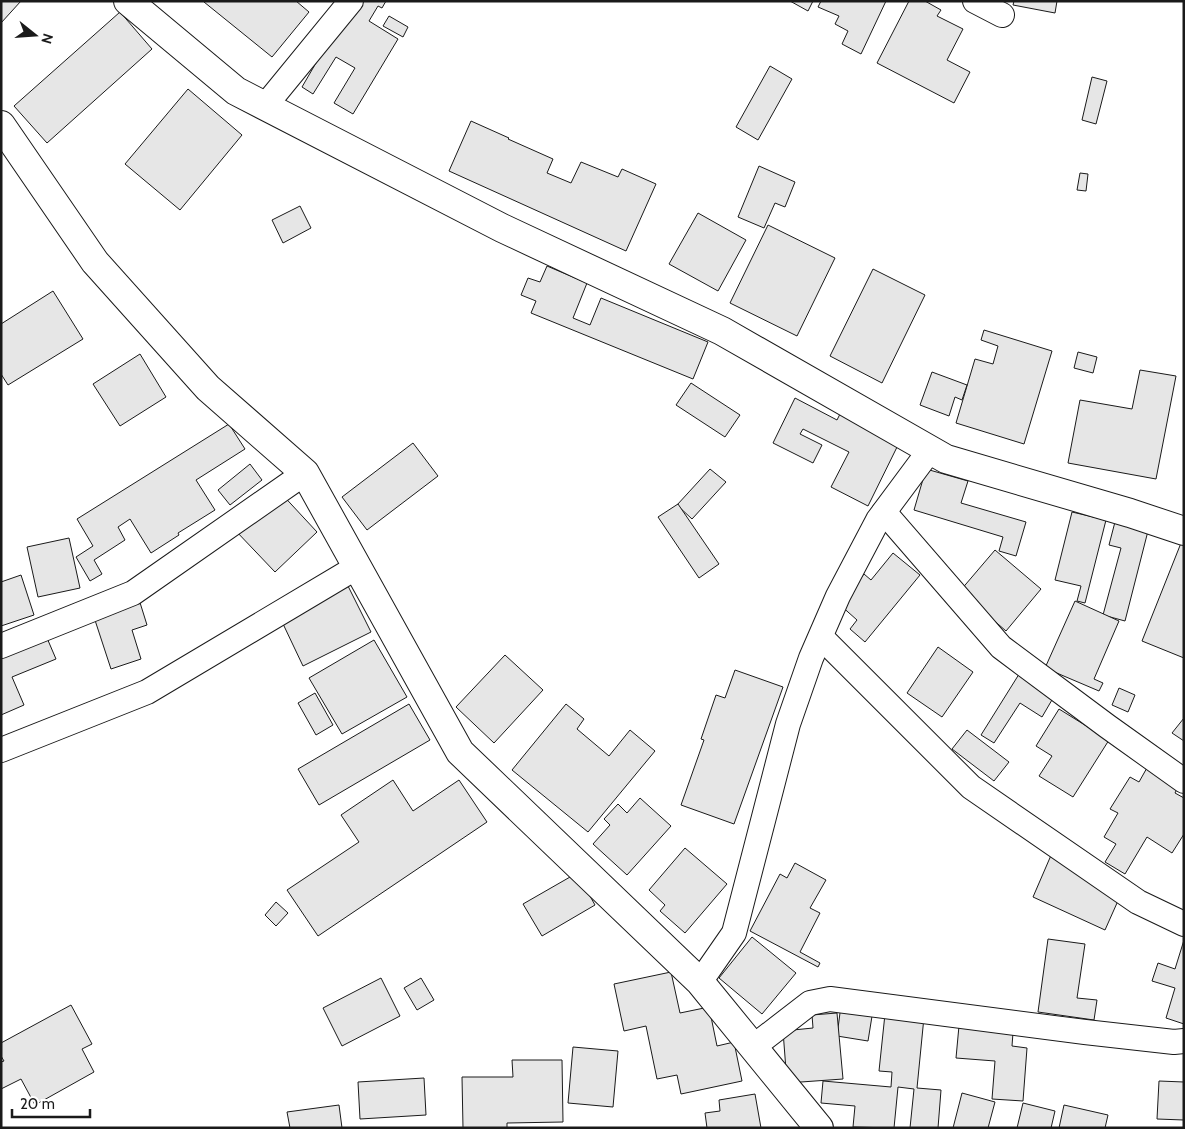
<svg xmlns="http://www.w3.org/2000/svg" width="1185" height="1129" viewBox="0 0 1185 1129" font-family="Cabin,sans-serif">
  <style>
    .building { fill: #e6e6e6; stroke: #1a1a1a }
    .lines { fill: none; stroke-linecap: round; stroke-linejoin: round }
    .street-casing { stroke: #1a1a1a; stroke-width: 26 }
    .secondary-casing { stroke: #1a1a1a; stroke-width: 30 }
    .street { stroke: #fff; stroke-width: 24 }
    .secondary { stroke: #fff; stroke-width: 28 }
  </style>
  <rect width="100%" height="100%" fill="#fff"/>
  <g class="building">
    <polygon points="1,1 21,1 1,23"/>
    <polygon points="205,1 296,1 309,12 272,57 204,2"/>
    <polygon points="352,1 386,1 382,8 378,6 369,21 398,39 353,114 334,103 355,68 336,57 313,94 302,87"/>
    <polygon points="790,1 813,1 808,11"/>
    <polygon points="821,1 886,1 861,54 842,44 848,31 835,24 839,16 818,7"/>
    <polygon points="909,1 925,1 941,10 937,16 963,29 947,60 970,72 954,103 877,63"/>
    <polygon points="1014,1 1057,1 1055,13 1013,5"/>
    <polygon points="120,12 152,49 47,143 14,106"/>
    <polygon points="389,16 408,27 403,37 383,26"/>
    <polygon points="770,66 792,79 758,140 736,127"/>
    <polygon points="1092,77 1107,81 1096,124 1082,120"/>
    <polygon points="188,89 242,135 180,210 125,164"/>
    <polygon points="471,121 509,138 508,139 553,159 547,173 571,183 581,162 618,177 622,169 656,184 626,251 449,171"/>
    <polygon points="759,166 795,182 785,207 775,203 764,228 738,217"/>
    <polygon points="1080,173 1088,174 1086,191 1077,190"/>
    <polygon points="300,206 311,228 283,243 272,220"/>
    <polygon points="698,213 746,240 718,291 669,264"/>
    <polygon points="768,225 835,258 797,336 730,303"/>
    <polygon points="547,266 587,283 573,318 590,325 601,298 708,342 693,379 531,313 536,301 521,295 528,278 540,282"/>
    <polygon points="873,269 925,295 882,383 830,356"/>
    <polygon points="53,291 83,339 8,385 1,374 1,324"/>
    <polygon points="984,330 1052,351 1024,444 956,423 975,359 993,364 998,346 981,340"/>
    <polygon points="1078,352 1097,357 1093,373 1074,368"/>
    <polygon points="140,354 166,397 120,426 93,384"/>
    <polygon points="1140,370 1176,376 1156,479 1068,463 1080,400 1132,409"/>
    <polygon points="932,372 967,385 962,400 955,397 949,416 920,405"/>
    <polygon points="691,383 740,415 725,437 676,405"/>
    <polygon points="795,398 837,420 841,412 900,441 868,506 831,487 849,452 803,429 800,434 822,445 813,463 773,443"/>
    <polygon points="229,424 245,449 196,480 215,510 178,533 179,535 151,553 130,519 118,527 125,540 94,560 102,574 90,581 76,557 93,546 77,519"/>
    <polygon points="413,443 438,476 367,530 342,497"/>
    <polygon points="250,464 262,480 230,505 218,490"/>
    <polygon points="710,469 726,482 692,519 677,505"/>
    <polygon points="926,469 968,481 961,503 1026,522 1016,556 999,551 1003,537 914,510"/>
    <polygon points="278,490 317,532 275,572 235,530"/>
    <polygon points="678,504 719,564 699,578 658,517"/>
    <polygon points="1072,512 1106,520 1085,603 1077,601 1081,586 1055,580"/>
    <polygon points="1116,518 1149,527 1125,621 1103,615 1121,548 1109,545"/>
    <polygon points="69,538 80,588 38,597 27,547"/>
    <polygon points="1183,538 1184,539 1184,658 1142,641"/>
    <polygon points="995,550 1041,589 1006,631 960,591"/>
    <polygon points="893,553 920,575 865,642 850,629 857,620 839,604 864,574 871,580"/>
    <polygon points="342,574 371,632 303,666 275,607"/>
    <polygon points="21,575 34,615 1,626 1,582"/>
    <polygon points="137,593 147,625 132,630 141,659 111,669 91,608"/>
    <polygon points="1075,601 1119,621 1094,679 1103,683 1099,691 1045,668"/>
    <polygon points="41,624 56,659 12,677 24,705 1,715 1,640"/>
    <polygon points="374,640 407,697 342,734 309,678"/>
    <polygon points="938,647 973,672 942,717 907,693"/>
    <polygon points="505,655 543,690 494,743 456,707"/>
    <polygon points="735,670 783,687 734,824 681,805 704,740 701,739 716,695 725,698"/>
    <polygon points="1021,671 1056,693 1042,717 1020,703 994,743 981,735"/>
    <polygon points="1119,688 1135,695 1128,712 1112,705"/>
    <polygon points="315,693 333,725 316,735 298,703"/>
    <polygon points="409,704 430,740 319,805 298,769"/>
    <polygon points="566,704 584,719 577,729 609,756 630,730 655,751 588,832 512,770"/>
    <polygon points="1059,709 1109,740 1073,797 1039,776 1052,756 1036,746"/>
    <polygon points="1184,718 1184,741 1172,733"/>
    <polygon points="967,730 1009,762 994,781 952,749"/>
    <polygon points="1148,766 1179,785 1175,793 1184,798 1184,834 1172,853 1147,837 1125,874 1105,862 1116,844 1104,837 1118,813 1110,809 1130,777 1139,782"/>
    <polygon points="393,780 413,811 459,780 487,822 318,936 287,890 359,842 341,815"/>
    <polygon points="640,798 671,826 627,875 593,844 610,825 604,819 618,804 627,813"/>
    <polygon points="685,848 727,884 685,933 660,911 665,905 649,890"/>
    <polygon points="1052,853 1125,885 1105,930 1033,897"/>
    <polygon points="795,863 826,880 810,908 820,913 800,952 820,963 818,967 750,931 780,874 787,878"/>
    <polygon points="577,873 595,905 542,936 523,904"/>
    <polygon points="276,902 288,913 276,926 265,915"/>
    <polygon points="752,937 796,973 762,1014 719,978"/>
    <polygon points="1048,939 1085,944 1077,998 1097,1000 1094,1020 1038,1012"/>
    <polygon points="1184,940 1184,1024 1166,1018 1175,988 1152,981 1158,963 1175,969"/>
    <polygon points="671,972 680,1013 709,1007 717,1046 734,1042 742,1081 681,1094 677,1075 657,1079 646,1026 624,1031 614,984"/>
    <polygon points="381,978 400,1016 342,1046 323,1008"/>
    <polygon points="421,978 434,1000 417,1010 404,988"/>
    <polygon points="843,990 873,1010 868,1041 837,1036"/>
    <polygon points="71,1005 92,1044 82,1049 94,1072 35,1105 21,1079 1,1089 1,1062 4,1061 1,1056 1,1043"/>
    <polygon points="837,1013 843,1079 787,1083 783,1031 813,1028 812,1015"/>
    <polygon points="885,1014 924,1017 917,1088 941,1090 938,1128 910,1128 914,1089 898,1087 894,1128 853,1127 855,1106 821,1103 823,1081 891,1087 892,1072 879,1071"/>
    <polygon points="960,1015 1014,1019 1012,1046 1027,1048 1023,1101 992,1099 995,1061 956,1058"/>
    <polygon points="573,1047 618,1051 613,1107 568,1103"/>
    <polygon points="512,1060 562,1060 563,1122 507,1123 507,1128 463,1128 462,1077 513,1077"/>
    <polygon points="424,1078 426,1115 360,1119 358,1082"/>
    <polygon points="1159,1081 1184,1082 1184,1120 1157,1119"/>
    <polygon points="962,1093 995,1102 988,1128 953,1128"/>
    <polygon points="755,1094 761,1128 707,1128 705,1113 720,1111 719,1100"/>
    <polygon points="1023,1103 1055,1111 1051,1128 1017,1128"/>
    <polygon points="339,1105 342,1128 290,1128 287,1112"/>
    <polygon points="1064,1105 1108,1115 1105,1128 1059,1128"/>
  </g>
  <g class="lines">
    <g class="street-casing">
      <g id="street">
        <polyline points="975,1 1002,15"/>
        <polyline points="265,106 351,1"/>
        <polyline points="884,512 1001,647 1107,726 1184,781"/>
        <polyline points="821,637 971,787 1138,902 1184,924"/>
        <polyline points="1,646 133,593 305,473"/>
        <polyline points="1,750 147,692 357,567"/>
        <polyline points="700,982 734,933 788,724 811,658 838,596 878,520 930,450"/>
        <polyline points="753,1047 810,1003 830,999 1085,1032 1174,1042 1184,1041"/>
      </g>
    </g>
    <g class="secondary-casing">
      <g id="secondary">
        <polyline points="128,1 236,91 502,228 722,331 946,459 1130,513 1184,531"/>
        <polyline points="1,125 95,262 208,388 305,473 460,752 700,982 819,1128"/>
      </g>
    </g>
    <use href="#street" class="street"/>
    <use href="#secondary" class="secondary"/>
  </g>
  <rect width="1185" height="1129" fill="none" stroke="#1a1a1a" stroke-width="5"/>
  <g transform="translate(35 35) rotate(107)" stroke="#ffffff" stroke-width="4" paint-order="stroke">
  <path d="M0-4L9 19L0 12L-9 19Z" fill="#1a1a1a"/>
  <text y="-8" font-size="14" font-weight="bold" text-anchor="middle" fill="#1a1a1a">N</text>
  </g>
  <path d="M12 1109v8h78v-8" fill="none" stroke="#1a1a1a" stroke-width="2.5"/>
  <text x="20" y="1109" font-size="15" fill="#1a1a1a" stroke="#ffffff" stroke-width="4" paint-order="stroke">20 m</text>
</svg>
